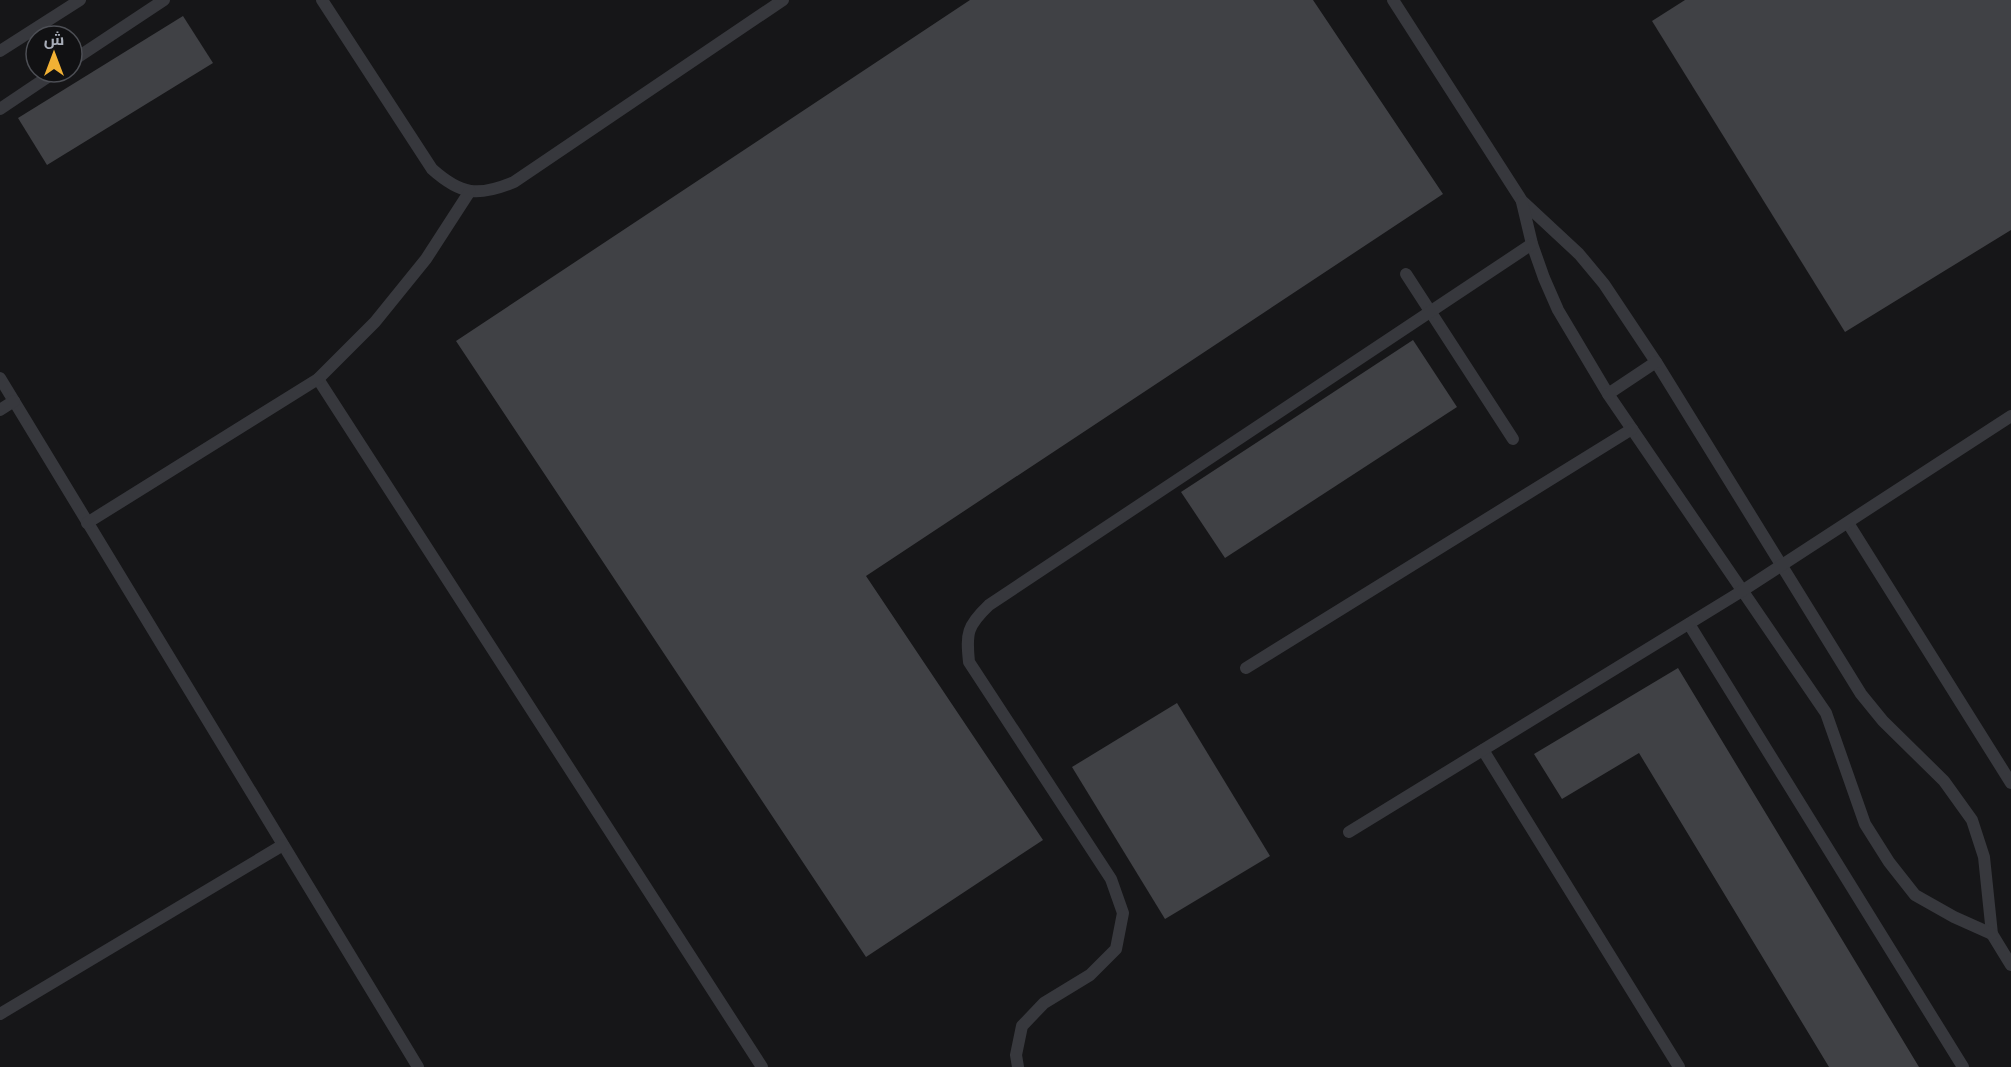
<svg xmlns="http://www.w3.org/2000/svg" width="2011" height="1067" viewBox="0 0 2011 1067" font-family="Signika,Cairo,sans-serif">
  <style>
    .building { fill: #404145 }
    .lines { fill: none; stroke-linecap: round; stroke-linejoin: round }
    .service { stroke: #37383d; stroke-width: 12 }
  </style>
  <rect width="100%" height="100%" fill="#161618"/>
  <g class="building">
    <polygon points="970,0 1313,0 1443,194 866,576 1043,840 866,957 456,341"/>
    <polygon points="1685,0 2011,0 2011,230 1845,332 1652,21"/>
    <polygon points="183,16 213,63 47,165 18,118"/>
    <polygon points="1413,340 1457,407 1225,558 1181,492"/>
    <polygon points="1678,668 1919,1067 1829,1067 1639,753 1562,799 1534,754"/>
    <polygon points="1177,703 1270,856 1165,919 1072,767"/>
  </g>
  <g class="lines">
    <g class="service">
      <path d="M 322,0 L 432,169 C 461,195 478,197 514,182 L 783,0"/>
      <polyline points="1393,0 1522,201 1579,254 1604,284 1656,362 1861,694 1883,721 1944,781 1972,820 1984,857 1992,934 2011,965"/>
      <polyline points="0,51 80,0"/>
      <polyline points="72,61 164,0"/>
      <polyline points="0,109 55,72"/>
      <polyline points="1522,202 1532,244 1544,278 1558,310 1608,394 1826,713 1865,824 1889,862 1915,895 1954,917 1992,934"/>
      <polyline points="1406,274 1513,439"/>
      <polyline points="0,378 418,1067"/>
      <polyline points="318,379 762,1067"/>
      <polyline points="1608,394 1656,362"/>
      <polyline points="0,410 14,401"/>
      <polyline points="87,523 318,379 375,322 426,259 470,191"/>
      <polyline points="1848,523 2011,783"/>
      <polyline points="1689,624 1963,1067"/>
      <polyline points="1246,668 1632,429"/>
      <polyline points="1483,750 1679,1067"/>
      <polyline points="1349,832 1742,591 2011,416"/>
      <polyline points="0,1014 283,845"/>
      <path d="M 1018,1067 L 1016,1055 L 1022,1026 L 1044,1003 L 1090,975 L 1116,949 L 1123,913 L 1111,879 L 969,662 C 966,633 967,626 989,605 L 1532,244"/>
    </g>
  </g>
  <g transform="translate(54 54)"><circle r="28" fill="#111113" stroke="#4d4f55" stroke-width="1.5"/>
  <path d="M0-4.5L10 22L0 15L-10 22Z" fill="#f2b134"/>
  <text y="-9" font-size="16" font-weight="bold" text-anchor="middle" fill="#a8adb8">ش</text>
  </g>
</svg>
